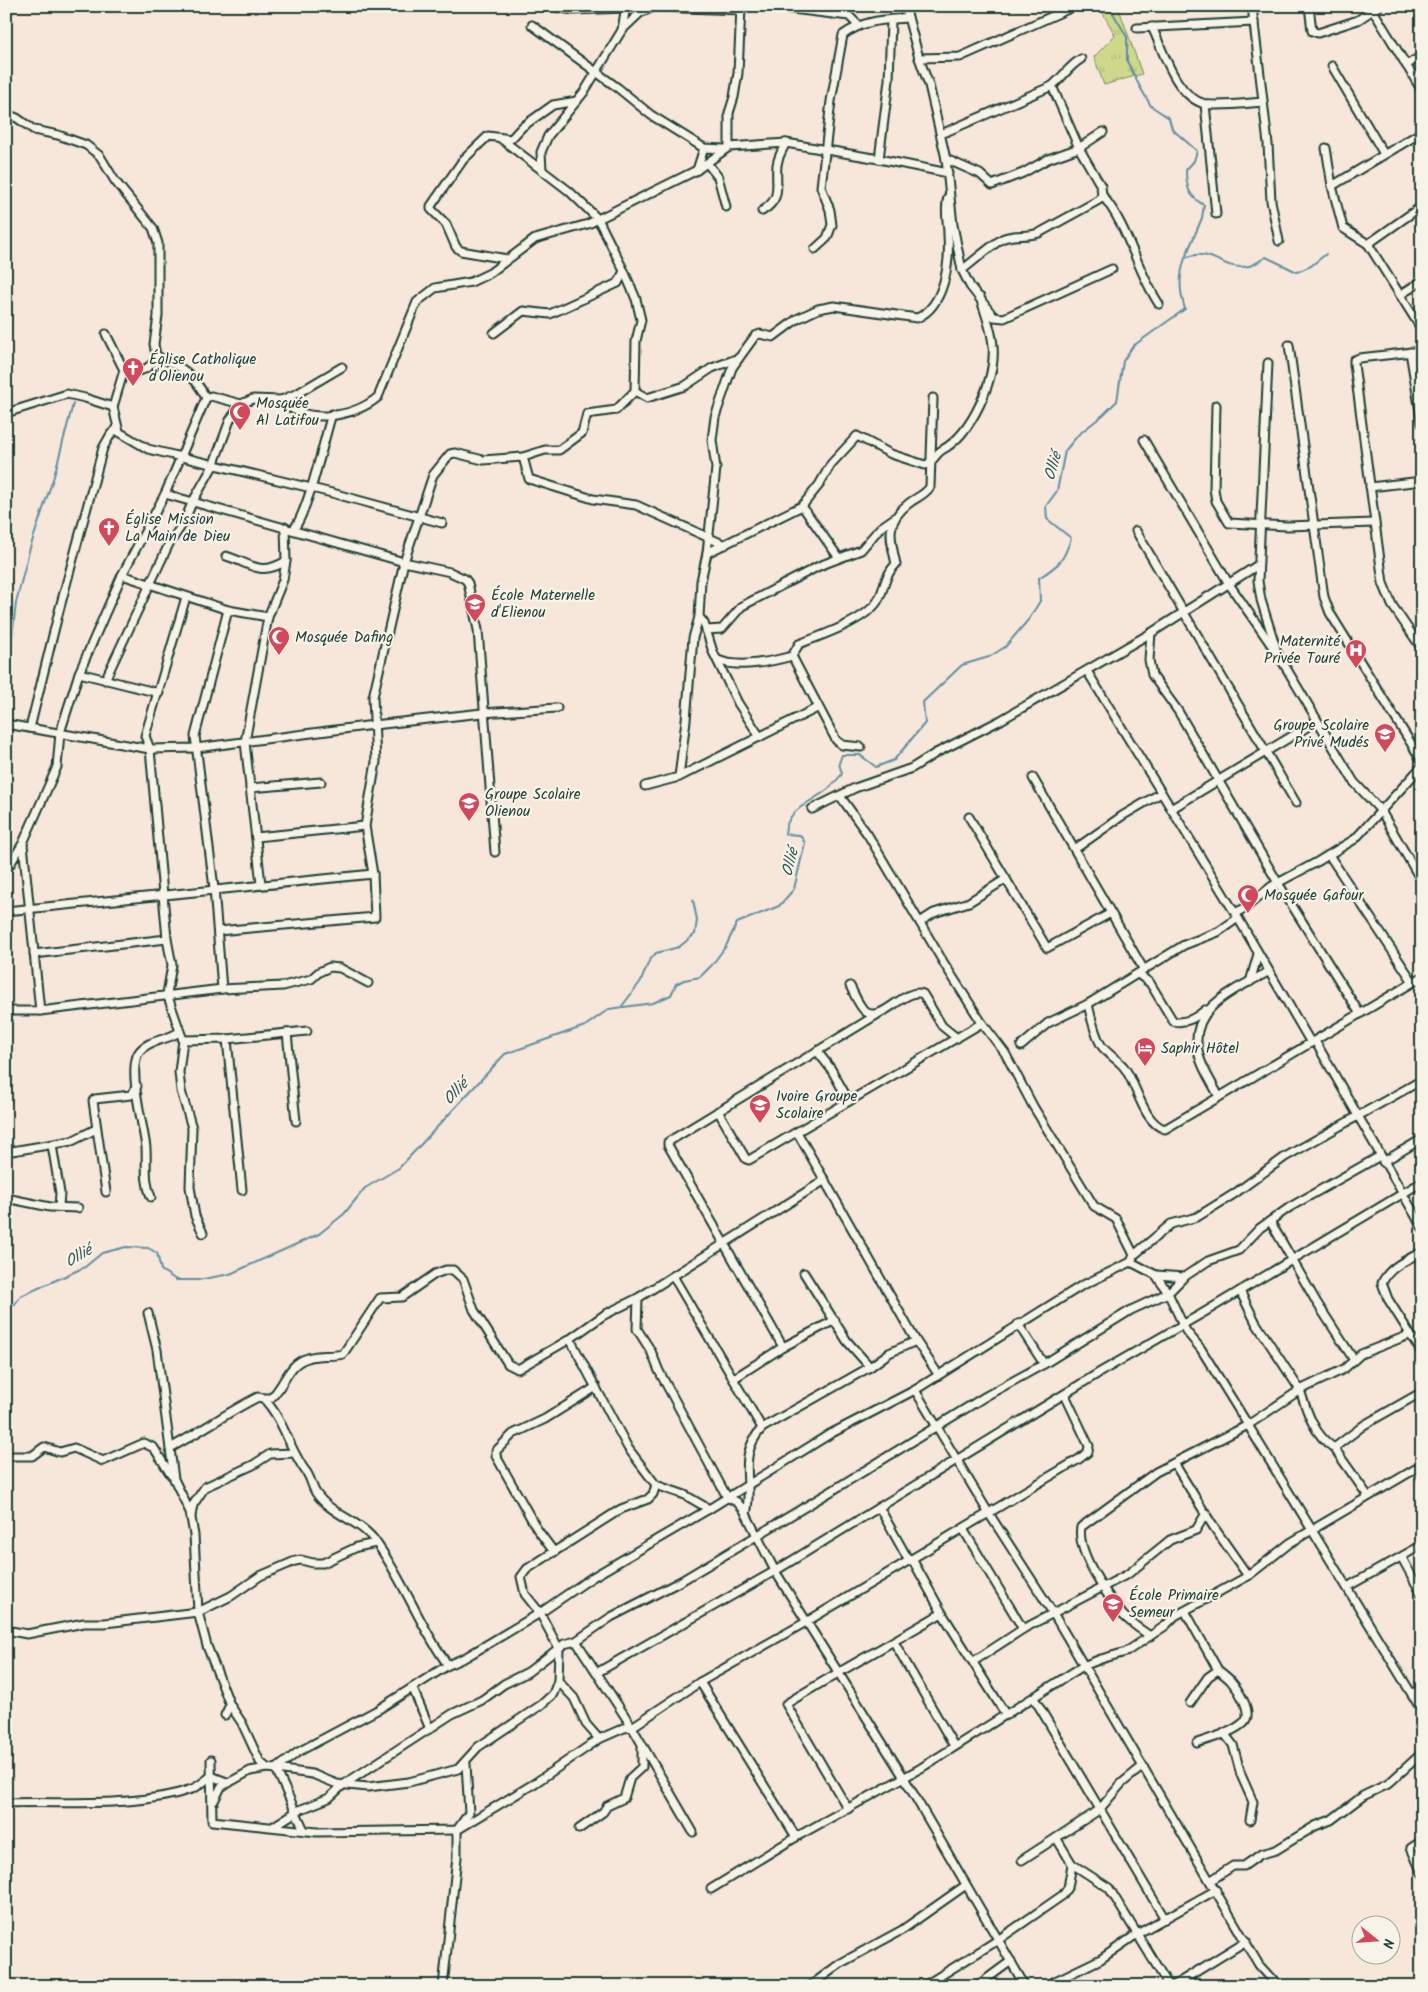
<svg xmlns="http://www.w3.org/2000/svg" width="1428" height="1992" viewBox="0 0 1428 1992" font-family="Kalam,sans-serif">
  <style>
    .grass { fill: url(#grass-tufts); stroke: #768a60 }
    .lines { fill: none; stroke-linecap: round; stroke-linejoin: round }
    .stream { stroke: #618fa2; stroke-width: 2 }
    .minor-casing { stroke: #1f3d34; stroke-width: 11 }
    .minor { stroke: #f7f3e8; stroke-width: 7 }
    .labels { text-anchor: middle; stroke-width: 4.5; stroke-linejoin: round; paint-order: stroke }
    .poi-label { font-size: 15px; fill: #1f3d34; stroke: #f7f3e8; text-anchor: start }
    .water-label { font-size: 16px; font-style: italic; fill: #355859; stroke: #f7f3e8 }
  </style>
  <defs>
    <pattern id="grass-tufts" width="24" height="20" patternUnits="userSpaceOnUse" patternTransform="scale(1.25)"><rect width="24" height="20" fill="#cdd88b"/><path d="M3 7l-1-3M5 7V3M7 7l1-3M15 17l-1-3M17 17v-4M19 17l1-3" fill="none" stroke="#b0ba79"/></pattern>
  </defs>
  <rect width="100%" height="100%" fill="#f7e7da"/>
  <filter id="ink" filterUnits="userSpaceOnUse"><feTurbulence type="fractalNoise" baseFrequency=".02" numOctaves="2"/><feDisplacementMap in="SourceGraphic" scale="10" xChannelSelector="R" yChannelSelector="G"/><feConvolveMatrix kernelMatrix="1 2 1 2 8 2 1 2 1" color-interpolation-filters="sRGB"/></filter>
  <g filter="url(#ink)">
    <polygon class="grass" points="1099,6 1118,6 1142,74 1104,85 1094,57 1115,35"/>
    <g class="lines">
      <g class="stream">
        <path d="M 1109,6 L 1127,37 L 1127,61 L 1140,87 L 1151,106 L 1169,118 L 1172,129 L 1197,151 L 1194,161 L 1186,170 C 1186,187 1189,197 1204,205 L 1202,218 L 1185,258"/>
        <polyline points="6,664 11,646 16,603 29,551 54,476 73,404"/>
        <polyline points="622,1006 641,981 649,961 656,953 679,947 695,934 697,920 693,900"/>
        <path d="M 6,1307 L 14,1305 L 21,1296 L 85,1267 L 102,1253 L 126,1247 L 148,1248 L 157,1253 L 161,1270 L 176,1280 L 198,1280 L 230,1274 L 319,1234 L 344,1214 L 365,1188 L 399,1168 L 505,1054 L 585,1026 L 609,1009 L 653,1003 L 671,995 L 676,984 L 684,980 L 700,977 L 712,965 L 726,946 L 737,923 L 779,906 L 794,889 L 805,843 L 800,835 L 785,834 C 787,808 811,803 828,789 C 833,784 838,779 842,774 L 839,763 L 842,755 L 860,755 L 876,767 L 894,760 L 925,723 L 923,702 L 962,665 L 989,657 L 1005,647 L 1029,619 L 1040,601 L 1039,578 C 1059,565 1064,561 1071,538 L 1047,519 L 1046,506 L 1057,491 L 1065,451 L 1078,435 L 1103,415 L 1117,401 L 1123,361 L 1133,346 L 1185,309 C 1179,289 1179,277 1185,258 C 1213,246 1221,272 1249,266 C 1254,265 1261,260 1266,257 L 1297,272 L 1311,266 L 1326,254"/>
      </g>
      <g class="minor-casing">
        <g id="minor">
          <polyline points="548,6 573,10 626,8"/>
          <polyline points="768,6 849,16 858,25"/>
          <polyline points="905,6 919,58 929,85 946,159 953,225 962,270 970,286 994,317 1004,318 1112,269"/>
          <polyline points="1252,6 1268,144 1271,201 1279,241"/>
          <polyline points="1309,6 1312,31 1318,33 1358,20 1379,6"/>
          <polyline points="1371,7 1422,91"/>
          <polyline points="532,25 618,88 651,115 704,148 724,149"/>
          <path d="M 1152,27 C 1164,52 1175,96 1205,104 C 1216,107 1250,103 1263,102"/>
          <polyline points="1137,28 1254,22"/>
          <polyline points="622,30 626,6"/>
          <polyline points="919,58 960,57 1075,6"/>
          <polyline points="1406,65 1422,56"/>
          <polyline points="1332,66 1384,154"/>
          <polyline points="1205,104 1216,214"/>
          <path d="M 6,114 L 17,118 L 34,130 L 58,135 L 86,145 L 100,156 L 115,181 L 153,228 L 158,243 L 158,316 L 154,344 L 156,356 C 181,366 193,373 206,398 L 165,494 L 122,575 L 79,673 L 60,733 L 57,767 L 23,843 L 6,871"/>
          <path d="M 941,134 L 1052,86 C 1063,77 1069,66 1081,59"/>
          <polyline points="729,147 729,113 734,97 738,73 741,7"/>
          <polyline points="1326,148 1332,186 1343,228 1368,244 1422,330"/>
          <polyline points="879,159 948,173"/>
          <polyline points="946,159 980,174 992,185 1023,173 1048,159 1079,148 1103,132"/>
          <polyline points="707,163 718,177 726,207"/>
          <polyline points="542,170 541,152 548,136 584,92 622,30 640,13 654,7 741,10"/>
          <polyline points="697,170 704,148"/>
          <polyline points="1332,186 1422,132"/>
          <path d="M 1102,195 C 1129,227 1136,270 1159,304"/>
          <path d="M 762,211 C 783,198 775,186 777,165 C 778,157 782,150 786,143"/>
          <polyline points="1368,244 1422,206"/>
          <path d="M 815,249 L 827,238 L 832,225 L 830,210 L 821,187 L 831,101 L 843,35 C 863,20 883,20 908,18"/>
          <polyline points="507,259 461,251 456,247 446,224 431,209 431,206 463,160 488,136 511,139 522,127 553,105 577,101"/>
          <path d="M 962,270 C 970,264 998,240 1004,238 C 1016,234 1027,237 1039,233 L 1099,200 L 1102,195 L 1101,186 L 1079,148 L 1052,86"/>
          <polyline points="1400,295 1422,281"/>
          <polyline points="494,333 523,311 550,314 618,283 624,271 598,219 569,191 500,138"/>
          <polyline points="106,334 124,370 113,407"/>
          <polyline points="1289,345 1324,597 1330,613 1422,761"/>
          <polyline points="1422,351 1359,358 1354,360 1354,364 1383,583 1392,605 1422,649"/>
          <polyline points="1410,352 1422,424"/>
          <polyline points="739,358 732,368 715,417 712,440 716,468 707,553 701,581 699,617 704,623 713,652 738,703 760,737"/>
          <polyline points="1268,363 1258,581 1261,600 1276,648"/>
          <path d="M 124,370 C 142,373 147,370 159,357"/>
          <path d="M 635,391 L 647,398 L 685,386 L 712,368 L 739,358 L 755,336 L 760,334 L 773,337 L 797,319 L 818,309 L 834,306 L 917,318 C 945,306 950,262 948,235 C 948,221 944,210 948,197"/>
          <polyline points="206,398 211,396 241,404"/>
          <polyline points="281,400 298,393 342,367"/>
          <polyline points="1216,405 1214,489 1216,501 1229,523 1287,526 1374,523"/>
          <polyline points="6,413 67,394 85,398 113,407 119,432 148,449 332,493 442,523"/>
          <polyline points="1144,440 1229,584 1279,656 1354,782 1381,811 1422,882"/>
          <polyline points="523,457 529,479 593,499 636,505 725,545"/>
          <polyline points="1370,487 1422,481"/>
          <polyline points="165,494 404,562 450,572 465,579 468,583 478,630 495,852"/>
          <polyline points="802,506 839,558"/>
          <path d="M 293,530 C 308,513 324,439 332,414"/>
          <polyline points="1136,531 1296,803"/>
          <path d="M 707,553 L 802,506 L 819,485 L 831,464 L 857,436 L 891,454 L 925,465 C 933,463 935,454 942,450 C 972,434 996,379 993,346 C 992,330 985,313 980,297"/>
          <path d="M 226,556 C 253,564 259,577 286,561"/>
          <polyline points="122,575 228,610 268,617"/>
          <polyline points="186,597 145,736 150,749 167,939 172,965 167,994 183,1040 179,1072 181,1091 192,1128 190,1187 195,1216 203,1233"/>
          <polyline points="706,630 722,629 742,606 819,566 861,550 880,528 893,519"/>
          <polyline points="1151,633 1149,660 1152,675 1178,711 1278,883 1360,1014"/>
          <polyline points="792,656 836,740 842,745 861,747"/>
          <path d="M 718,660 C 739,669 770,662 792,656 L 799,644 C 820,636 864,621 877,602 C 885,590 883,577 896,564 C 890,538 885,522 908,504 C 916,497 924,496 930,487 L 933,398"/>
          <polyline points="1087,671 1238,918"/>
          <polyline points="79,673 159,693"/>
          <path d="M 105,680 L 169,544 L 184,522 L 192,503 L 213,466 L 230,420 L 241,404 L 253,399 L 281,400 C 305,425 353,418 378,397 L 417,302 L 435,288 L 471,282 L 490,273 L 535,239 L 588,224 L 697,170 L 729,147 L 786,143 L 879,159 L 889,80 L 891,20"/>
          <polyline points="6,724 150,749 196,748 374,725 482,713 557,708"/>
          <polyline points="30,728 59,611 103,448 111,434 118,428"/>
          <polyline points="679,777 686,720 693,638 699,617"/>
          <polyline points="1033,778 1144,970"/>
          <polyline points="645,786 679,777 817,708"/>
          <polyline points="250,788 321,782"/>
          <polyline points="812,809 855,788 912,768 936,753 1001,720 1151,633 1258,565"/>
          <polyline points="1171,809 1317,721"/>
          <polyline points="969,817 1047,948 1109,914"/>
          <polyline points="256,837 365,826"/>
          <polyline points="23,844 40,1011"/>
          <polyline points="1075,849 1122,816 1161,793"/>
          <polyline points="1329,855 1413,982"/>
          <polyline points="261,884 245,742 268,617 283,580 286,561 285,527"/>
          <polyline points="6,911 373,874"/>
          <polyline points="1235,913 1245,908 1272,886 1317,862 1355,839 1422,766"/>
          <polyline points="920,922 934,913 969,902 1006,879"/>
          <polyline points="218,931 375,917 373,874 365,826 376,762 373,697 404,562 433,475 450,454 455,453 483,460 523,457 545,450 559,450 582,433 587,414 616,410 635,391 636,341 641,320 636,299 624,271"/>
          <polyline points="34,954 167,939"/>
          <path d="M 1138,974 L 1150,983 L 1173,1021 C 1185,1024 1196,1018 1205,1010"/>
          <polyline points="1250,982 1258,954"/>
          <path d="M 850,986 C 854,993 859,1007 866,1012 C 883,1023 904,987 923,994 L 942,1026 L 957,1038"/>
          <polyline points="222,989 214,888 195,736 228,610"/>
          <path d="M 1088,1004 C 1091,1017 1094,1033 1101,1045 C 1107,1054 1116,1058 1123,1066 C 1136,1080 1142,1123 1165,1129 L 1422,977"/>
          <polyline points="6,1011 40,1011 222,989 283,986 311,979 319,972 330,967 340,968 368,983"/>
          <polyline points="287,1033 296,1121"/>
          <polyline points="227,1039 242,1190"/>
          <polyline points="183,1040 227,1039 307,1031"/>
          <polyline points="1315,1041 1422,1227"/>
          <polyline points="1021,1046 1048,1023 1088,1004 1184,945 1218,932 1238,918 1311,1043"/>
          <polyline points="817,1051 831,1069 849,1101"/>
          <path d="M 1219,1097 C 1213,1084 1202,1069 1199,1055 C 1186,1008 1235,990 1268,972"/>
          <polyline points="718,1111 746,1159 749,1160 982,1023"/>
          <polyline points="797,1132 916,1341 938,1374"/>
          <polyline points="52,1145 60,1193 59,1207"/>
          <polyline points="6,1152 72,1141 96,1129"/>
          <polyline points="1383,1162 1422,1139"/>
          <polyline points="106,1192 93,1101 95,1099 131,1095 137,1086"/>
          <path d="M 151,1197 C 144,1180 147,1166 146,1148 C 144,1127 127,1069 139,1052 C 149,1039 166,1041 179,1032"/>
          <polyline points="6,1198 50,1207 78,1208"/>
          <polyline points="1270,1221 1317,1303 1354,1360"/>
          <path d="M 1422,1252 C 1408,1259 1389,1267 1382,1283 L 1388,1299 L 1422,1353"/>
          <polyline points="1134,1255 1171,1224 1197,1217 1234,1194 1285,1157 1422,1080"/>
          <polyline points="1131,1262 1156,1275 1168,1293 1186,1331 1201,1349 1248,1425 1422,1711"/>
          <polyline points="804,1273 847,1341 870,1367 889,1353 916,1341"/>
          <polyline points="1156,1275 1184,1277 1208,1261 1239,1250 1260,1228 1290,1207 1380,1156"/>
          <polyline points="673,1276 762,1428"/>
          <polyline points="1240,1291 1256,1323 1300,1390 1344,1369 1361,1354 1409,1335"/>
          <polyline points="638,1298 637,1329 651,1351 659,1371 727,1497 737,1502 744,1510 775,1571 903,1776 1025,1986"/>
          <polyline points="148,1313 157,1350 174,1479 190,1512 194,1535 198,1612 207,1646 230,1705 242,1723 260,1762 267,1768 276,1769 304,1830"/>
          <polyline points="1018,1324 1044,1364"/>
          <polyline points="570,1339 628,1448 656,1485 685,1495 709,1509 830,1434 915,1390 1081,1286 1131,1262 1134,1255 1116,1219 1094,1206 1033,1106 1005,1053 982,1023 945,965 868,835 840,796"/>
          <polyline points="783,1347 835,1320"/>
          <polyline points="733,1379 783,1347 668,1145 668,1142 878,1014"/>
          <polyline points="915,1390 988,1512 1053,1613 1259,1965 1278,1986"/>
          <path d="M 263,1398 L 271,1398 C 285,1385 288,1363 308,1358 C 319,1354 331,1357 343,1354 L 380,1298 L 402,1297 L 435,1274 L 446,1270 L 453,1270 L 463,1279 L 474,1310 L 508,1364 L 518,1369 L 570,1339 L 604,1315 L 638,1298 L 825,1180"/>
          <path d="M 170,1448 C 200,1432 228,1412 258,1397 L 263,1398 C 284,1419 289,1450 307,1473 C 311,1479 312,1487 316,1493 C 331,1515 361,1521 375,1541 C 404,1580 419,1626 448,1665"/>
          <polyline points="6,1456 32,1456 44,1447 60,1452 74,1448 103,1461 144,1443 154,1448 171,1475"/>
          <polyline points="1174,1463 1213,1526 1248,1576"/>
          <polyline points="1416,1469 1422,1478"/>
          <polyline points="1368,1496 1334,1448 1364,1425 1422,1392"/>
          <polyline points="879,1507 909,1561"/>
          <path d="M 746,1514 C 754,1482 736,1457 762,1428 L 870,1367"/>
          <polyline points="191,1516 193,1505 205,1487 253,1465 270,1454 294,1453"/>
          <polyline points="963,1529 1023,1629"/>
          <polyline points="554,1552 537,1529 496,1456 496,1451 513,1434 545,1419 596,1387"/>
          <polyline points="1402,1558 1422,1595"/>
          <polyline points="912,1559 942,1613 1006,1715"/>
          <polyline points="1347,1587 1422,1545"/>
          <polyline points="1185,1611 1218,1670 1208,1677 1190,1703"/>
          <polyline points="6,1630 27,1634 84,1623 105,1623 198,1612 231,1596 260,1576 295,1561 301,1560 313,1563 323,1563 357,1547 376,1543"/>
          <path d="M 1150,1636 C 1140,1629 1129,1622 1122,1614 C 1107,1595 1076,1552 1081,1527 L 1156,1472 L 1248,1425 L 1300,1390 C 1307,1412 1314,1435 1334,1448"/>
          <polyline points="576,1641 632,1727 693,1832"/>
          <polyline points="894,1642 954,1746"/>
          <polyline points="974,1661 1023,1629 1128,1574 1170,1540 1196,1530 1206,1513"/>
          <polyline points="598,1672 775,1571 1102,1371 1203,1313 1422,1182"/>
          <polyline points="558,1681 574,1698 586,1724 599,1739"/>
          <polyline points="700,1682 796,1837"/>
          <polyline points="413,1689 430,1729"/>
          <polyline points="1412,1694 1422,1688"/>
          <polyline points="1034,1698 1165,1919"/>
          <polyline points="225,1715 230,1705"/>
          <polyline points="1224,1733 1233,1745 1241,1775 1253,1802 1250,1820"/>
          <path d="M 1197,1743 C 1211,1738 1233,1733 1244,1722 C 1254,1712 1237,1688 1230,1680 C 1226,1676 1222,1673 1218,1670"/>
          <polyline points="211,1760 212,1821 317,1832 457,1830 535,1783 599,1739 624,1728 632,1727 700,1682 806,1622 1079,1459 1088,1452 1089,1446 1065,1395"/>
          <polyline points="276,1769 312,1774 337,1784 368,1787 409,1782 458,1769 478,1747 541,1705 553,1694 558,1681 559,1649 540,1613 525,1594 521,1577 527,1569 621,1509 648,1499 653,1494 656,1485"/>
          <polyline points="276,1769 298,1752 379,1709 448,1665 466,1657 540,1613 591,1578 709,1509"/>
          <polyline points="214,1801 221,1787 250,1771 267,1768"/>
          <path d="M 6,1803 C 65,1801 136,1808 192,1789 C 199,1786 206,1780 211,1776 L 229,1783"/>
          <path d="M 848,1809 L 786,1704 C 837,1672 890,1644 942,1613"/>
          <polyline points="274,1826 299,1810 329,1798 343,1785 452,1714 482,1700 504,1684 528,1672 564,1644 576,1641 611,1617 681,1581 830,1492 986,1396 1044,1364 1131,1310 1168,1293 1184,1277"/>
          <polyline points="579,1829 603,1812 607,1806 624,1798 630,1778 642,1767 642,1747"/>
          <polyline points="1422,1841 1411,1848 1422,1873"/>
          <polyline points="1022,1860 1099,1810 1122,1783 1143,1766"/>
          <polyline points="1072,1864 1109,1888 1169,1986"/>
          <polyline points="1210,1881 1233,1866 1244,1866 1261,1854 1276,1850 1315,1826 1331,1820 1363,1796 1388,1784 1422,1753"/>
          <polyline points="711,1889 796,1837 921,1768 1083,1666 1101,1659 1126,1652 1165,1626 1175,1616 1248,1576 1290,1543 1422,1465"/>
          <polyline points="443,1986 457,1857 457,1830 469,1813 466,1764"/>
          <polyline points="810,1986 841,1963 902,1930 966,1885"/>
          <polyline points="924,1986 998,1940 1063,1895 1068,1888 1072,1864 1057,1839"/>
          <polyline points="977,1986 1011,1961"/>
          <polyline points="1045,1986 1101,1959 1137,1934 1216,1890"/>
          <polyline points="1173,1986 1246,1941"/>
          <polyline points="1419,1986 1422,1984"/>
        </g>
      </g>
      <use href="#minor" class="minor"/>
    </g>
  </g>
  <defs>
    <g id="church-pin" transform="scale(1.125)"><path d="M0 17L-7.5 6A9.5 9.5 0 1 1 7.5 6Z" fill="#d1495b" stroke="#f7f3e8"/><path d="M-1.2-6h2.4v3.5h3.3v2.4h-3.3V6h-2.4V-.1h-3.3v-2.4h3.3Z" fill="#fff"/></g>
    <g id="mosque-pin" transform="scale(1.125)"><path d="M0 17L-7.5 6A9.5 9.5 0 1 1 7.5 6Z" fill="#d1495b" stroke="#f7f3e8"/><path d="M3.5-4.9A6 6 0 1 0 3.5 4.9A5 5 0 1 1 3.5-4.9Z" fill="#fff"/></g>
    <g id="school-pin" transform="scale(1.125)"><path d="M0 17L-7.5 6A9.5 9.5 0 1 1 7.5 6Z" fill="#d1495b" stroke="#f7f3e8"/><path d="M0-5L7-2L0 1L-7-2ZM-4 1L0 2.5L4 1V4Q0 6-4 4Z" fill="#fff"/></g>
    <g id="hospital-pin" transform="scale(1.125)"><path d="M0 17L-7.5 6A9.5 9.5 0 1 1 7.5 6Z" fill="#d1495b" stroke="#f7f3e8"/><path d="M-5-5h3v3.5h4V-5h3V5h-3V1.5h-4V5h-3Z" fill="#fff"/></g>
    <g id="hotel-pin" transform="scale(1.125)"><path d="M0 17L-7.5 6A9.5 9.5 0 1 1 7.5 6Z" fill="#d1495b" stroke="#f7f3e8"/><path d="M-6-4.5h1.5V1H6V5H4.5V3h-9V5H-6ZM-4 0a1.8 1.8 0 1 1 3.6 0ZM.5 0V-2.5h3Q6-2.5 6 0Z" fill="#fff"/></g>
  </defs>
  <g fill-rule="evenodd">
    <use href="#church-pin" x="133" y="368"/>
    <use href="#mosque-pin" x="240" y="412"/>
    <use href="#church-pin" x="109" y="528"/>
    <use href="#school-pin" x="475" y="604"/>
    <use href="#mosque-pin" x="279" y="637"/>
    <use href="#hospital-pin" x="1356" y="650"/>
    <use href="#school-pin" x="1385" y="734"/>
    <use href="#school-pin" x="469" y="803"/>
    <use href="#mosque-pin" x="1248" y="895"/>
    <use href="#hotel-pin" x="1145" y="1048"/>
    <use href="#school-pin" x="760" y="1105"/>
    <use href="#school-pin" x="1113" y="1604"/>
  </g>
  <g class="labels">
    <g class="poi-label">
      <text x="149" y="364">Église Catholique<tspan x="149" dy="17">d'Olienou</tspan></text>
      <text x="256" y="408">Mosquée<tspan x="256" dy="17">Al Latifou</tspan></text>
      <text x="125" y="524">Église Mission<tspan x="125" dy="17">La Main de Dieu</tspan></text>
      <text x="491" y="600">École Maternelle<tspan x="491" dy="17">d'Elienou</tspan></text>
      <text x="295" y="642">Mosquée Dafing</text>
      <text x="1340" y="646" text-anchor="end">Maternité<tspan x="1340" dy="17">Privée Touré</tspan></text>
      <text x="1369" y="730" text-anchor="end">Groupe Scolaire<tspan x="1369" dy="17">Privé Mudés</tspan></text>
      <text x="485" y="799">Groupe Scolaire<tspan x="485" dy="17">Olienou</tspan></text>
      <text x="1264" y="900">Mosquée Gafour</text>
      <text x="1161" y="1053">Saphir Hôtel</text>
      <text x="776" y="1101">Ivoire Groupe<tspan x="776" dy="17">Scolaire</tspan></text>
      <text x="1129" y="1600">École Primaire<tspan x="1129" dy="17">Semeur</tspan></text>
    </g>
    <g class="water-label">
      <text transform="translate(1052 466) rotate(-75)" y="6">Ollié</text>
      <text transform="translate(789 862) rotate(-76)" y="6">Ollié</text>
      <text transform="translate(455 1091) rotate(-47)" y="6">Ollié</text>
      <text transform="translate(78 1255) rotate(-31)" y="6">Ollié</text>
    </g>
  </g>
  <rect width="1428" height="1992" fill="none" stroke="#f7f3e8" stroke-width="25"/>
  <rect x="12" y="12" width="1403" height="1967" fill="none" stroke="#1f3d34" stroke-width="2" filter="url(#ink)"/>
  <g transform="translate(1376 1940) rotate(107)"><circle r="24" fill="#f7f3e8" stroke="#a1aaa0"/>
  <path d="M0-4L9 19L0 12L-9 19Z" fill="#d1495b"/>
  <text y="-8" font-size="14" font-weight="bold" text-anchor="middle" fill="#1f3d34">N</text>
  </g>
</svg>
